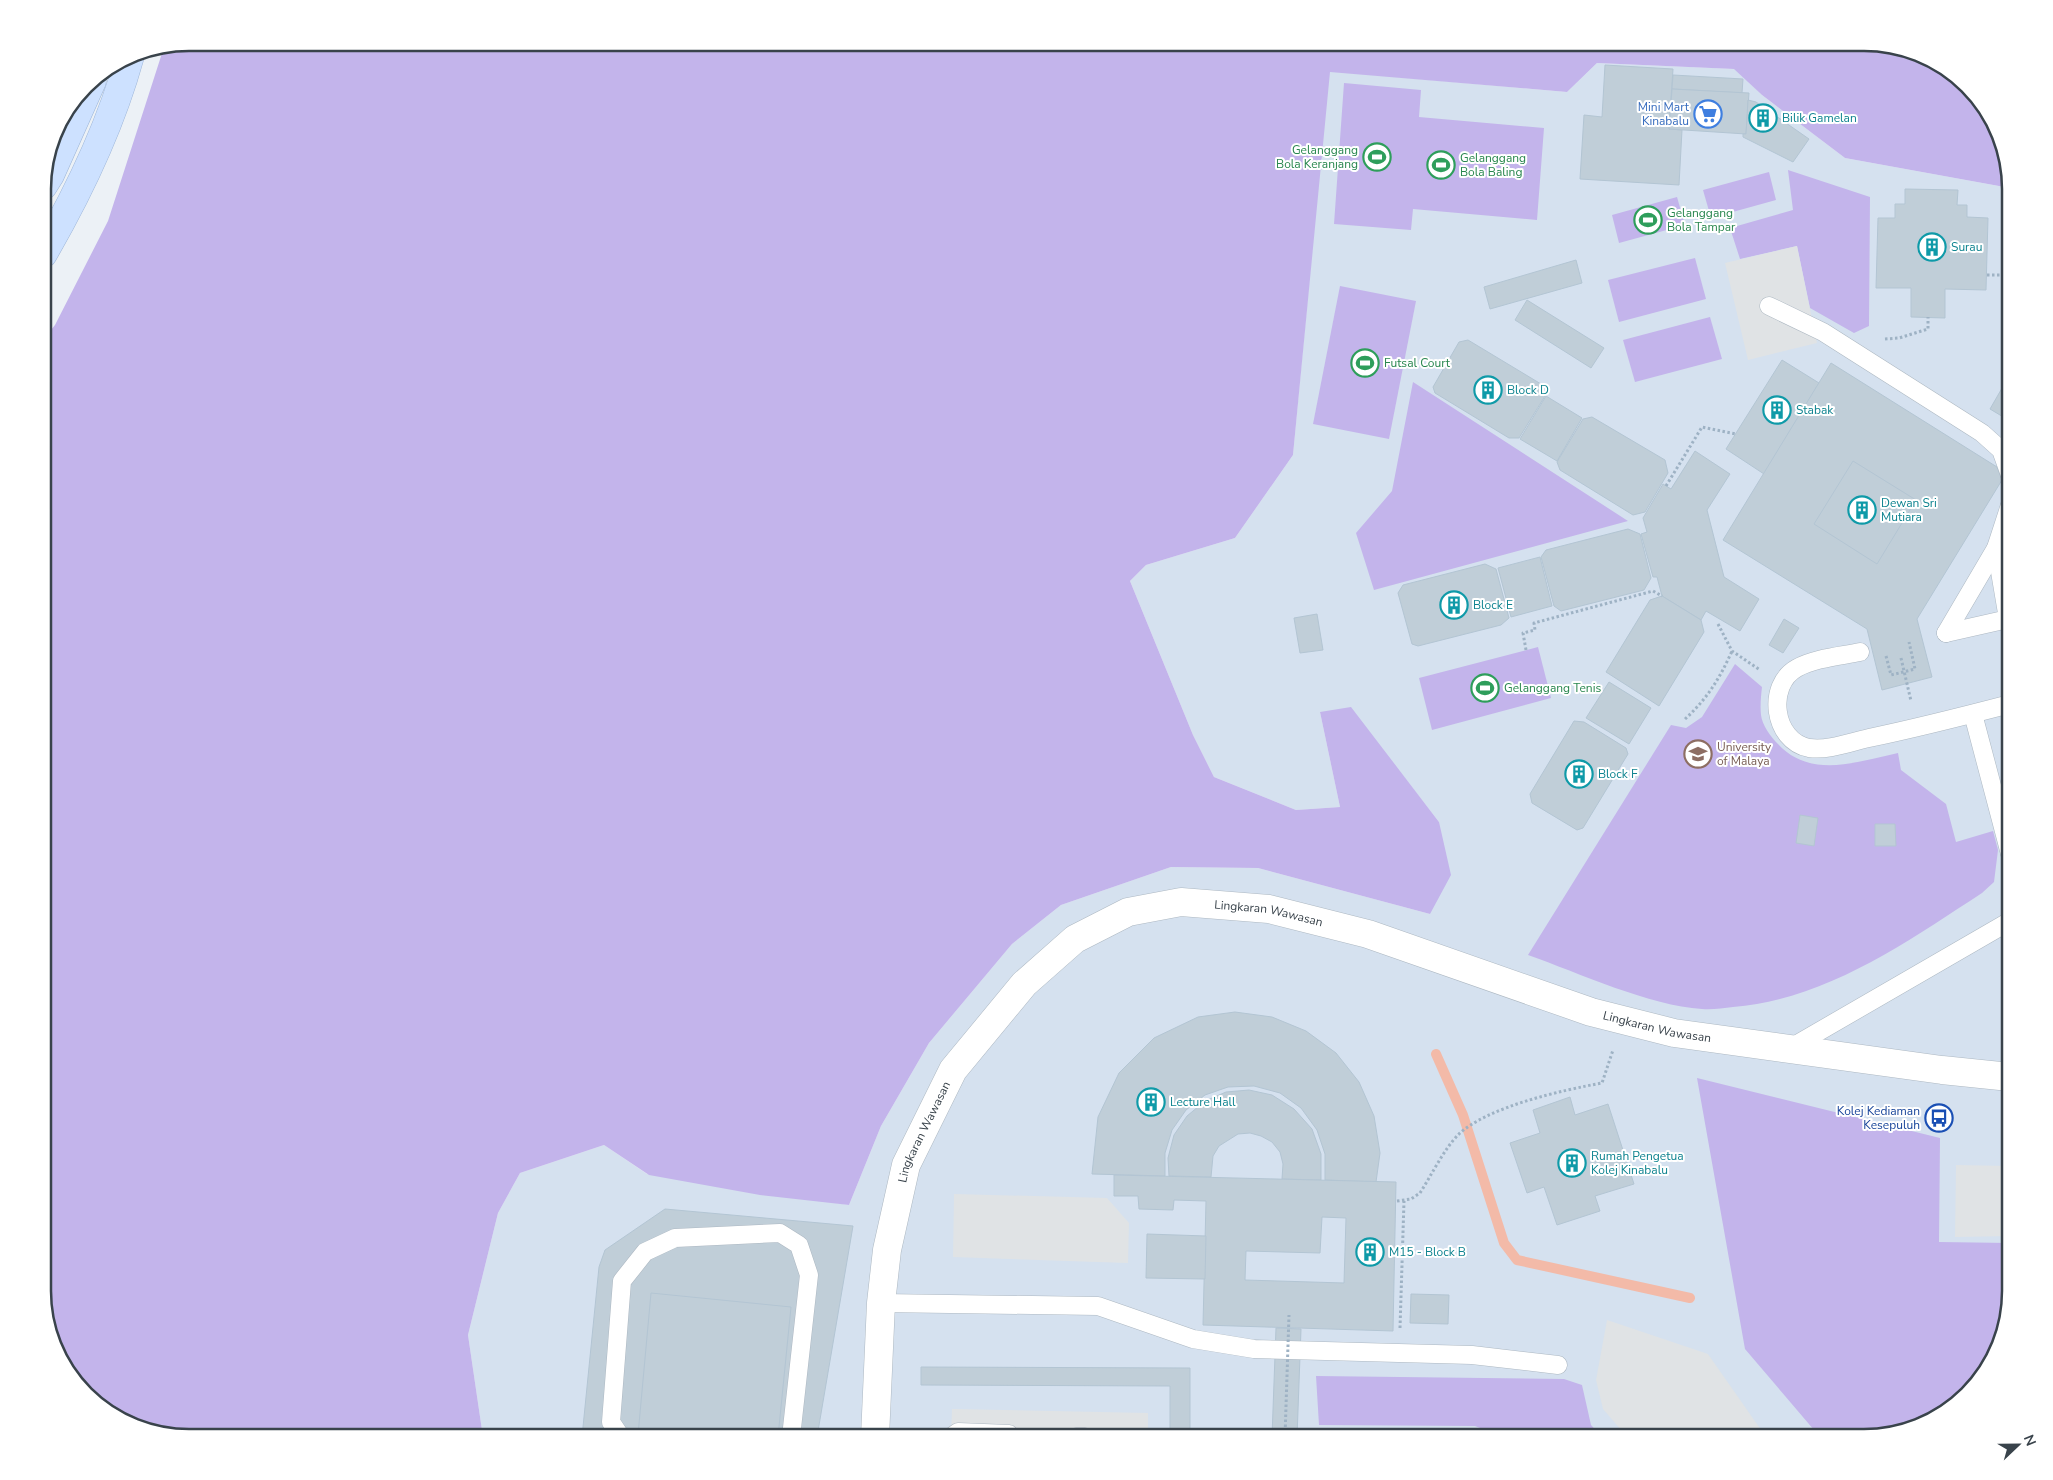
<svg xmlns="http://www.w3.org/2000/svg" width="2053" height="1480" viewBox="0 0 2053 1480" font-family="'Nunito Sans',sans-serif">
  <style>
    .education { fill: #d5e1ef }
    .green { fill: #c3b4eb }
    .parking { fill: #e0e3e5 }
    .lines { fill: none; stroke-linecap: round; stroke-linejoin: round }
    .stream { stroke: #f3baa8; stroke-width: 10 }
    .building { fill: #c0ced8; stroke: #b3c5d3; fill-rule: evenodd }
    .service-casing { stroke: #adb8c2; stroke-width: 19 }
    .tertiary-casing { stroke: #adb8c2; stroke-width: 29 }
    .secondary-casing { stroke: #9bb4d7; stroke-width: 29 }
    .path { stroke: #9eb2c4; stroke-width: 3; stroke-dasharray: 2.5 2.5; stroke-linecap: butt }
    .service { stroke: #fff; stroke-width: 18 }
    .tertiary { stroke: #fff; stroke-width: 28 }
    .secondary { stroke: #cde1ff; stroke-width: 28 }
    .path-bridge { stroke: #9eb2c4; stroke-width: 3; stroke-dasharray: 2.5 2.5; stroke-linecap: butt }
    .labels { text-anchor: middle; stroke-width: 4; stroke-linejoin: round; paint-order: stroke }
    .shop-label { font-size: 12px; fill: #366cbe; stroke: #fff; text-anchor: end }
    .culture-label { font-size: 12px; fill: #0d838f; stroke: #fff; text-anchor: start }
    .leisure-label { font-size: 12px; fill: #27864d; stroke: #fff; text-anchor: start }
    .education-label { font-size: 12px; fill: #785e54; stroke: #fff; text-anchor: start }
    .street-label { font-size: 12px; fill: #39434b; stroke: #fff }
    .transit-label { font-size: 12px; fill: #164399; stroke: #fff; text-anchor: end }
    .rim { fill: none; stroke: #39434b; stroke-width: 2.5 }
  </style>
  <rect width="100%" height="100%" fill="#ecf1f6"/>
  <polygon class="education" points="1597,63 1735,69 1762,95 1845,158 2010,188 2010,1291 2003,1338 1980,1380 1929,1422 1864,1437 483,1437 468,1335 498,1213 520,1173 604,1145 647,1174 849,1205 881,1126 929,1043 1012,944 1061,905 1171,867 1258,868 1430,914 1439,822 1401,773 1320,712 1340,807 1296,810 1214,777 1193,735 1130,581 1146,565 1235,538 1293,455 1329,71 1567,92"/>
  <g class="green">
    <polygon points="189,43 1864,43 1911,50 1953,73 1995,124 2010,188 1845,158 1762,95 1734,69 1597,63 1567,92 1330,72 1293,455 1235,538 1146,565 1130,581 1193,735 1214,777 1296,810 1340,807 1320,712 1351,707 1439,822 1451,875 1430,914 1258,868 1171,867 1061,905 1012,944 929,1043 881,1126 849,1205 760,1195 649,1175 604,1145 520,1173 498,1213 468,1335 483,1437 325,1437 305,1432 282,1437 189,1437 142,1430 100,1407 58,1356 43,1300 43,340 55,325 108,221 164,47"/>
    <polygon points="1344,83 1421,90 1419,117 1544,128 1537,220 1413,209 1411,230 1334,224"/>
    <polygon points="1788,170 1870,197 1869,326 1854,333 1810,308 1797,246 1740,259 1730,228 1793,210"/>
    <polygon points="1769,172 1776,200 1711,218 1703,190"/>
    <polygon points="1677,197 1685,225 1619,243 1612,215"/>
    <polygon points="1695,258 1706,299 1619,322 1608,280"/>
    <polygon points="1340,286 1416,301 1389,439 1313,424"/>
    <polygon points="1710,317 1722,359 1635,382 1623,340"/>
    <polygon points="1413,382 1628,521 1374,590 1356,533 1392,491"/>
    <polygon points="1538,647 1551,698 1432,730 1419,678"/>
    <path d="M 1735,664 L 1762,687 C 1761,696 1760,706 1761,715 C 1762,725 1771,737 1778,744 C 1810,779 1857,762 1898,753 L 1901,770 L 1946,804 L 1956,842 L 1993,831 L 1998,850 L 1994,882 L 1982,893 C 1905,943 1827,999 1733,1007 C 1723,1008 1712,1010 1702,1009 C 1650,1006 1579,973 1528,955 L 1671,725 L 1686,728 L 1702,717 Z"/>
    <polygon points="1697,1078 1940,1138 1939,1242 2010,1243 2010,1291 2003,1338 1980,1380 1929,1422 1864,1437 1820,1437 1745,1349"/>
    <polygon points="1316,1376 1564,1379 1582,1385 1591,1425 1602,1437 1504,1437 1475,1426 1319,1425"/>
  </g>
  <g class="parking">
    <polygon points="1797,246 1817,343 1748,360 1725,263"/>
    <polygon points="2007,742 2010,743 2010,784 2001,752"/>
    <polygon points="1956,1165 2010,1166 2010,1236 1955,1237"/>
    <polygon points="954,1194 1107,1198 1129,1223 1128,1263 953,1257"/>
    <polygon points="1607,1320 1708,1354 1766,1437 1627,1437 1603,1409 1596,1380"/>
    <polygon points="952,1409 1148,1413 1148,1437 951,1437"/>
  </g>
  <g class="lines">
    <polyline class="stream" points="1436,1054 1463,1115 1504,1243 1517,1260 1690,1298"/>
  </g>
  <g class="building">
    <polygon points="1605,65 1673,69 1669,129 1682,130 1679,185 1580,179 1584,115 1602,117"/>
    <polygon points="1673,75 1743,79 1742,93 1672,89"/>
    <polygon points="1672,89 1749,93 1746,134 1669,129"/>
    <polygon points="1748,100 1756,102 1809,139 1793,162 1743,137 1743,134 1746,134"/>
    <polygon points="1905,189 1958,190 1957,205 1967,205 1967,217 1988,218 1986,290 1945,289 1945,318 1911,317 1911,288 1876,288 1878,218 1895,218 1895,204 1905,204"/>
    <rect x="2006" y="207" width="4" height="22"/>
    <polygon points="1576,260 1582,283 1490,309 1484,287"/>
    <polygon points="1527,300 1604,348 1591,368 1515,320"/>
    <polygon points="1468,340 1541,384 1545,396 1519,438 1509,438 1435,393 1433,387 1459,342"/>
    <polygon points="1782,360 1819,383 1764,474 1726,449"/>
    <polygon points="1831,363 1997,467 2002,480 1917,619 1932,677 1882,690 1867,629 1723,540"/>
    <polygon points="2009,376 2010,377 2010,421 1990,409"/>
    <polygon points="1546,396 1582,418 1557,461 1520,439"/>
    <polygon points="1592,417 1665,460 1668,473 1645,512 1633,515 1560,470 1557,462 1583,419"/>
    <polygon points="1695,451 1730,474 1707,510 1724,577 1759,599 1740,631 1706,611 1701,620 1662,596 1657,577 1653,577 1641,534 1647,532 1643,518 1663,484 1671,489"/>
    <polygon points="1853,461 1916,500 1877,564 1814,524"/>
    <polygon points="1628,529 1640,534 1651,578 1644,590 1561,611 1554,606 1541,557 1546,550"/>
    <polygon points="1540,557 1552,606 1511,617 1498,568"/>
    <polygon points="1485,564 1496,569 1509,618 1501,625 1418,646 1412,644 1398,593 1403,585"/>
    <polygon points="1662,596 1701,620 1704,632 1659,706 1606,672 1650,600"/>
    <polygon points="1317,614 1323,650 1300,653 1294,618"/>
    <polygon points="1784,619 1799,628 1783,653 1769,645"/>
    <polygon points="1609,682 1651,708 1629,744 1586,718"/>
    <polygon points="1574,721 1584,722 1626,748 1628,754 1583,828 1577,830 1532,803 1530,794"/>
    <polygon points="1800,815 1818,818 1814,846 1796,843"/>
    <polygon points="1875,824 1895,824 1896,846 1875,846"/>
    <polygon points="1235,1012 1272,1017 1306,1031 1336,1053 1359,1082 1374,1116 1380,1153 1376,1182 1325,1180 1325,1154 1317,1130 1301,1108 1280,1093 1254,1086 1228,1087 1205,1095 1186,1110 1172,1130 1165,1153 1165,1176 1092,1174 1098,1117 1119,1073 1154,1038 1198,1017"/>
    <polygon points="1249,1090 1272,1095 1294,1109 1312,1129 1321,1154 1321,1180 1282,1179 1283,1164 1280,1152 1272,1142 1261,1136 1250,1133 1238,1134 1219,1146 1213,1156 1211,1177 1169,1176 1168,1158 1174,1135 1187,1116 1205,1101 1226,1092"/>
    <polygon points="1570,1097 1575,1115 1608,1104 1634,1184 1595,1196 1600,1211 1557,1225 1544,1187 1527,1193 1510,1143 1540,1133 1533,1110"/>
    <path d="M 1114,1175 L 1396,1182 L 1393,1331 L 1203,1325 L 1206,1201 L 1174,1200 L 1173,1210 L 1139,1209 L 1138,1196 L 1114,1196 ZM 1322,1217 L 1346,1218 L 1344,1283 L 1245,1280 L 1246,1251 L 1320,1253 Z"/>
    <polygon points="665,1209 853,1226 817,1437 582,1437 599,1267 605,1250"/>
    <polygon points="1147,1234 1206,1236 1205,1279 1146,1278"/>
    <polygon points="651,1293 791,1307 778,1437 668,1437 638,1435"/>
    <polygon points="1411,1294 1449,1295 1448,1324 1410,1323"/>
    <polygon points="1276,1328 1301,1329 1297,1437 1272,1437"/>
    <polygon points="921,1367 1190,1368 1190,1437 1170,1437 1170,1386 921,1385"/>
  </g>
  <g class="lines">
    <g class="service-casing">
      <g id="service">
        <polyline points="1769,306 1823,332 1982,433 2001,450 2010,475"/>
        <polyline points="1996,548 2008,619 2010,620"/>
        <polyline points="1946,633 1996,548 2010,505"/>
        <polyline points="1946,633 2008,619"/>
        <path d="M 1860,652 C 1841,656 1815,658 1797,668 C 1766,685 1773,741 1809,748 C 1828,751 1851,742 1869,738 C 1917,728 1964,716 2010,704"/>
        <polyline points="1973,714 2010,854"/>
        <polyline points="1787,1050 2010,921"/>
        <polyline points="881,1303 1098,1306 1193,1339 1254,1349 1472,1355 1558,1365"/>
        <polyline points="621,1437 611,1422 622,1281 645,1252 675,1238 780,1233 799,1245 809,1275 791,1437"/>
        <polyline points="951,1437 958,1432 1009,1434"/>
        <polyline points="1076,1437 1085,1437"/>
      </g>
    </g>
    <g class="tertiary-casing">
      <g id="tertiary">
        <path id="s1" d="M 875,1437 L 881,1303 L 887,1250 L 906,1165 L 953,1070 L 1024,984 L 1075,939 L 1128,912 L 1181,902 L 1269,909 L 1368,934 L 1591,1012 L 1674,1033 L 1942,1070 L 2010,1077"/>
      </g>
    </g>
    <g class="secondary-casing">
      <g id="secondary">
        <polyline points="43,186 50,175 92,81"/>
        <path d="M 43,254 C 79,192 111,125 130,56"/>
      </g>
    </g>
    <g class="path">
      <polyline points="1987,275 2010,275"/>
      <polyline points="1885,339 1899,338 1928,329 1928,317"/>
      <polyline points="1666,486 1702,427 1736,434"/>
      <polyline points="1718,624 1732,651 1760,670"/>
      <polyline points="1526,650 1523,633 1535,630 1534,623 1653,591 1662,596"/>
      <polyline points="1886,656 1891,675 1915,669 1909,642"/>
      <polyline points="1901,658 1911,701"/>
      <path d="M 1685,719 C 1707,699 1720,678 1732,651"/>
      <path d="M 1397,1201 L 1411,1199 L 1420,1193 C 1431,1176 1444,1149 1458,1135 C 1486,1107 1563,1090 1602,1083 L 1613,1050"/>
      <polyline points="1400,1328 1404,1201"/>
    </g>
    <use href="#service" class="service"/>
    <use href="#tertiary" class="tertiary"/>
    <use href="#secondary" class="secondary"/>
    <polyline class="path-bridge" points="1285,1437 1289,1315"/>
  </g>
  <defs>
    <g id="supermarket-ring" transform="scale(1.4375)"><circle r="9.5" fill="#fff" stroke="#3f7fe0" stroke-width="1.5"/><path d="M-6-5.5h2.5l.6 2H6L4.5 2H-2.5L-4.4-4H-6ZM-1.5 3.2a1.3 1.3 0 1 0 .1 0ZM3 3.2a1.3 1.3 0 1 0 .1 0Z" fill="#3f7fe0"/></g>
    <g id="building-ring" transform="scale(1.4375)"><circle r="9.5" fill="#fff" stroke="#0f9aa8" stroke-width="1.5"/><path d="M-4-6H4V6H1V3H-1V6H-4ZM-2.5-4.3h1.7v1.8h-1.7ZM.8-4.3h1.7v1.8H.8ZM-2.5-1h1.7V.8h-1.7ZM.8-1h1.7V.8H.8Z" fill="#0f9aa8"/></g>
    <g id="stadium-ring" transform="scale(1.4375)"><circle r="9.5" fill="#fff" stroke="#2e9e5b" stroke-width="1.5"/><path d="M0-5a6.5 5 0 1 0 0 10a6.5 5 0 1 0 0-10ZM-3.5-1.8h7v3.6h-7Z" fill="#2e9e5b"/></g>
    <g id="university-ring" transform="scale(1.4375)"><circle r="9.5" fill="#fff" stroke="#8d6e63" stroke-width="1.5"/><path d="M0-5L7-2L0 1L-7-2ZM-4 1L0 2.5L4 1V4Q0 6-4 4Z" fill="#8d6e63"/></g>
    <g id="bus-ring" transform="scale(1.4375)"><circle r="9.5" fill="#fff" stroke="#1a4fb4" stroke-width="1.5"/><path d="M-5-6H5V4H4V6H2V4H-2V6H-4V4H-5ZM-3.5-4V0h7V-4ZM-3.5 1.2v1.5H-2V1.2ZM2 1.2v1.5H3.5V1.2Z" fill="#1a4fb4"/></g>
  </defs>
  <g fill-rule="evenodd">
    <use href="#supermarket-ring" x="1708" y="114"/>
    <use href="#building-ring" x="1763" y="118"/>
    <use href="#stadium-ring" x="1377" y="157"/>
    <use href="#stadium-ring" x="1441" y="165"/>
    <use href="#stadium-ring" x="1648" y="220"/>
    <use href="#building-ring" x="1932" y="247"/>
    <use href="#stadium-ring" x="1365" y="363"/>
    <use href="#building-ring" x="1488" y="390"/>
    <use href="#building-ring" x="1777" y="410"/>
    <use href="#building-ring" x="1862" y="510"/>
    <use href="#building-ring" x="1454" y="605"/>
    <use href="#stadium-ring" x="1485" y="688"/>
    <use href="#university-ring" x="1698" y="754"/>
    <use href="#building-ring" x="1579" y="774"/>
    <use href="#building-ring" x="1151" y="1102"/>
    <use href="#bus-ring" x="1939" y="1118"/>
    <use href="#building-ring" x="1572" y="1163"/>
    <use href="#building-ring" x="1370" y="1252"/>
  </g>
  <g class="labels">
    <g class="shop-label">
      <text x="1689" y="111">Mini Mart<tspan x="1689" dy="14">Kinabalu</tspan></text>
    </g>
    <g class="culture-label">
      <text x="1782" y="122">Bilik Gamelan</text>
      <text x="1951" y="251">Surau</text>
      <text x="1507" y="394">Block D</text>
      <text x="1796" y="414">Stabak</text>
      <text x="1881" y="507">Dewan Sri<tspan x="1881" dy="14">Mutiara</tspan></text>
      <text x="1473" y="609">Block E</text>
      <text x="1598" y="778">Block F</text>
      <text x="1170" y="1106">Lecture Hall</text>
      <text x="1591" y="1160">Rumah Pengetua<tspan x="1591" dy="14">Kolej Kinabalu</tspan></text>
      <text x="1389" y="1256">M15 - Block B</text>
    </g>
    <g class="leisure-label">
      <text x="1358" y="154" text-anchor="end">Gelanggang<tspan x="1358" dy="14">Bola Keranjang</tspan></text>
      <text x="1460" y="162">Gelanggang<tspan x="1460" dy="14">Bola Baling</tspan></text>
      <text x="1667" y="217">Gelanggang<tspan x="1667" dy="14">Bola Tampar</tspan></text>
      <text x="1384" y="367">Futsal Court</text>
      <text x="1504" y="692">Gelanggang Tenis</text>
    </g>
    <g class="education-label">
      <text x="1717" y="751">University<tspan x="1717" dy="14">of Malaya</tspan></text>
    </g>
    <g class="street-label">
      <text dy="4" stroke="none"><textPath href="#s1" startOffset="762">Lingkaran Wawasan</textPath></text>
      <text dy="4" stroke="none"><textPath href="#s1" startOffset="1168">Lingkaran Wawasan</textPath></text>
      <text dy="4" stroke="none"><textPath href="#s1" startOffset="312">Lingkaran Wawasan</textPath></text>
    </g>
    <g class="transit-label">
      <text x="1920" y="1115">Kolej Kediaman<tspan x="1920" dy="14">Kesepuluh</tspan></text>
    </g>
  </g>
  <path d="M0 0H2053V1480H0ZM189 51H1864A138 138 0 0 1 2002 189V1291A138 138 0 0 1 1864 1429H189A138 138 0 0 1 51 1291V189A138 138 0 0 1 189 51Z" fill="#fff" fill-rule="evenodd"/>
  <path class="rim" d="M189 51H1864A138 138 0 0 1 2002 189V1291A138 138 0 0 1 1864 1429H189A138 138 0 0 1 51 1291V189A138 138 0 0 1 189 51Z"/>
  <g transform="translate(2018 1445) rotate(68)" stroke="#ffffff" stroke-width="4" paint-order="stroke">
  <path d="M0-4L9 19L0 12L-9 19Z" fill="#39434b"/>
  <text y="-8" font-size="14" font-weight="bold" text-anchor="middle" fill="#39434b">N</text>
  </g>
</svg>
